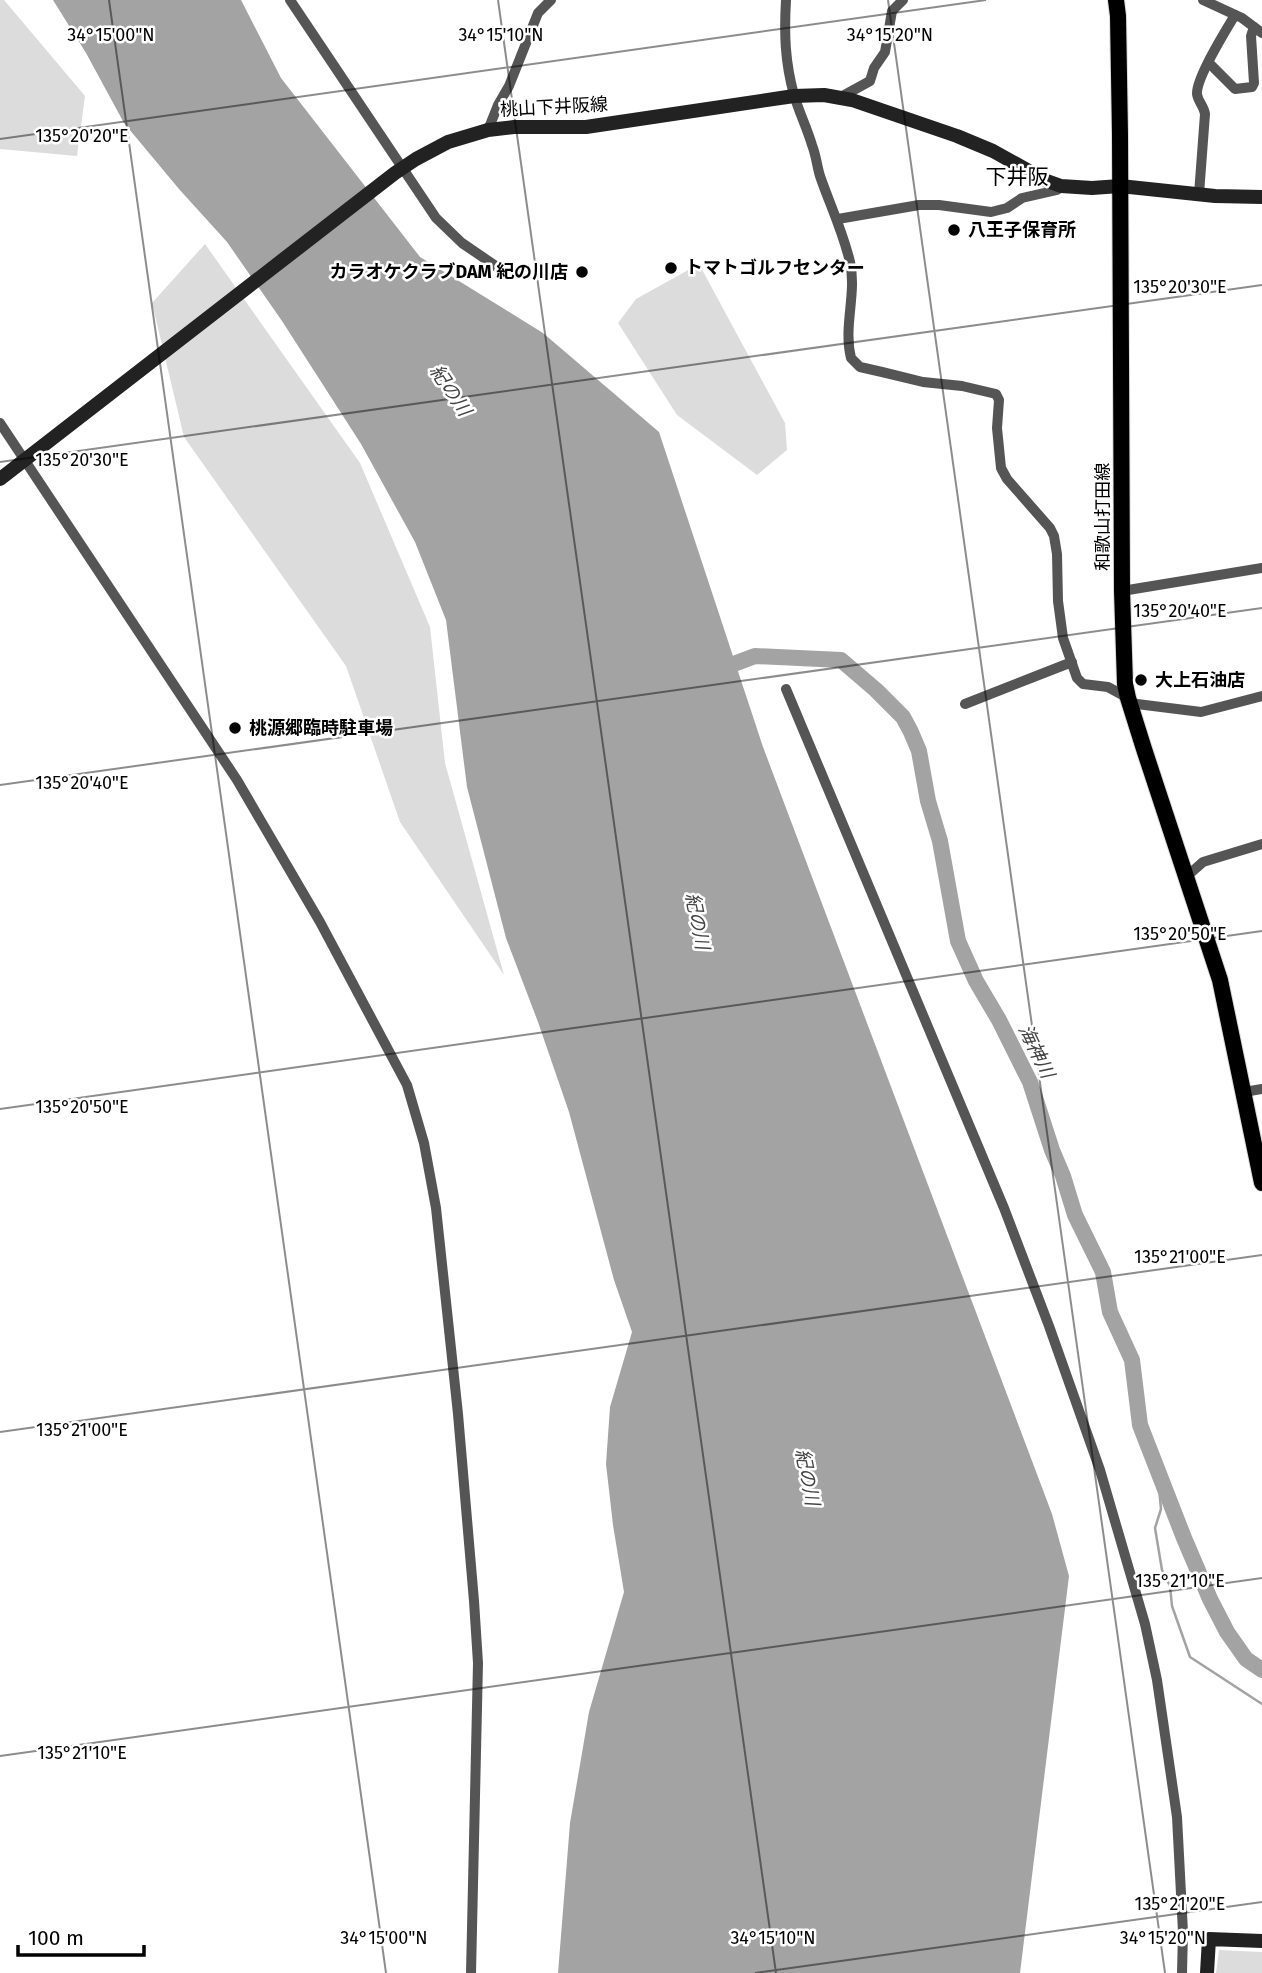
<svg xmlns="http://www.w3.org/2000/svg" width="1262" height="1973" viewBox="0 0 1262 1973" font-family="'Fira Sans','Noto Sans JP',sans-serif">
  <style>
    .green { fill: #dcdcdc }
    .water { fill: #a3a3a3 }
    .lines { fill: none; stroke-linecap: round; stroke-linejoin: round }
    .stream { stroke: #a3a3a3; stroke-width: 2.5 }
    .river { stroke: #a3a3a3; stroke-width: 16 }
    .primary-casing { stroke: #dbdbdb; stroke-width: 18 }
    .street { stroke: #555; stroke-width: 10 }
    .secondary { stroke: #222; stroke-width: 14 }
    .primary { stroke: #000; stroke-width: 16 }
    .ticks { fill: none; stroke: #000; stroke-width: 2; stroke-opacity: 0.45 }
    .poi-dot { fill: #000; stroke: #fff; stroke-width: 2.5 }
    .labels { text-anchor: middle; stroke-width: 5; stroke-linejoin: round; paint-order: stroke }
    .street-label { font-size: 18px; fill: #000; stroke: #fff }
    .poi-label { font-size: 18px; font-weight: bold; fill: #000; stroke: #fff; text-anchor: start }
    .water-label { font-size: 19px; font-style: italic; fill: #444; stroke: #fff }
    .quarter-label { font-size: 21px; fill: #000; stroke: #fff }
    .ticks-label { font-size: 18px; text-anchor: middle; fill: #000; stroke: #fff; stroke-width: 5; stroke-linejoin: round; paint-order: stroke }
  </style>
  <rect width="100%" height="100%" fill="#fff"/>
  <g class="green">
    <polygon points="0,0 4,0 85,96 77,156 0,149"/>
    <polygon points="205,244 360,463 430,627 445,763 504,975 400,822 346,666 184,437 152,303"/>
    <polygon points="699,264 785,423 787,450 757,475 677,415 618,323 636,299"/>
    <polygon points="1219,1950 1262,1952 1262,1973 1216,1973"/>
  </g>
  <polygon class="water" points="53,0 241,0 281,78 420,257 543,333 659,432 763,747 1052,1514 1069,1576 1020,1973 558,1973 570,1823 589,1712 624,1592 613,1525 606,1464 610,1407 632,1332 614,1280 569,1112 538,1022 506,938 467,787 446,620 415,542 361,444 282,321 227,242 179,189 124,123 86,53"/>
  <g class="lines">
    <polyline class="stream" points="1157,1467 1161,1509 1155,1528 1162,1570 1170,1586 1172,1606 1190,1657 1262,1704"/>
    <polyline class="river" points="715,671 755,656 841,660 876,690 903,717 911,732 919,751 928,801 940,841 958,941 976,981 999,1020 1030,1082 1052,1150 1063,1176 1075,1215 1103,1272 1110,1312 1132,1360 1140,1425 1184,1538 1210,1599 1227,1632 1246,1659 1262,1670"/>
    <g class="primary-casing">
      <polyline id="primary" points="1116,0 1118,16 1120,135 1122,591 1125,684 1128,698 1144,749 1220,980 1262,1183"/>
    </g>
    <g class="street">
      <polyline points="290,0 436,218 462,243 506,273"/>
      <path d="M 786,0 C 784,34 785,62 794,95 C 799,112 807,128 812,145 C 816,155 817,166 820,176 C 830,205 843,232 850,262 C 857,294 843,326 851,358 L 860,367 L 882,372 L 923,382 L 962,386 L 996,394 L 999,400 L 997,428 L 1001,468 L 1007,479 L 1050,528 L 1054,536 L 1057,554 L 1058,601 L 1063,638 L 1077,678 L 1083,684 L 1108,687 L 1128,698"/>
      <polyline points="1203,0 1242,18 1262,33"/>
      <polyline points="1209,63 1235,89 1252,87 1254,83 1251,36 1254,27"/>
      <polyline points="839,98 870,81 874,68 885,52 892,11 903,0"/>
      <polyline points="488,130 498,105 509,86 538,13 551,0"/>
      <path d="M 1199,194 L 1205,114 C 1204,106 1198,102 1197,94 C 1196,78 1226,30 1235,15"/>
      <polyline points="838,219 919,205 939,205 991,212 1007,208 1022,198 1057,190 1061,186"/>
      <polyline points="0,423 237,780 320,922 407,1085 424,1143 436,1208 458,1414 474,1601 478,1663 471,1973"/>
      <polyline points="1122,591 1262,568"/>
      <polyline points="786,689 1004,1208 1049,1326 1100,1470 1145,1624 1157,1680 1177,1817 1183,1932 1182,1973"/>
      <polyline points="1129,703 1201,712 1262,696"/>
      <polyline points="965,704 1072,662"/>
      <polyline points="1186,877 1203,862 1262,844"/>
      <polyline points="1244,1092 1262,1089"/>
    </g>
    <g class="secondary">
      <polyline points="0,479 395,173 416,159 448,142 488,130 514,127 586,127 794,96 824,95 852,100 957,136 993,151 1047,181 1061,186 1092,188 1120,186 1215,196 1262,197"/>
      <polyline points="1207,1973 1209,1939 1262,1941"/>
    </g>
    <use href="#primary" class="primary"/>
  </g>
  <path class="ticks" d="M 109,0 L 386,1973M 498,0 L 776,1973M 888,0 L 1165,1973M 0,139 L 986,0M 0,462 L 1262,285M 0,785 L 1262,608M 0,1109 L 1262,931M 0,1432 L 1262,1255M 0,1756 L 1262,1578M 755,1973 L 1262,1902"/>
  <g class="poi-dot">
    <circle cx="954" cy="230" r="7"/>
    <circle cx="671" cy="268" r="7"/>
    <circle cx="582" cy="272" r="7"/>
    <circle cx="1141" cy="680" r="7"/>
    <circle cx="235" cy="728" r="7"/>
  </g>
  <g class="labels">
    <g class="street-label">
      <text transform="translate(554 107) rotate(-3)" y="6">桃山下井阪線</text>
      <text transform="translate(1103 517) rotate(-90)" y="6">和歌山打田線</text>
    </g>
    <g class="poi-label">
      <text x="968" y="236">八王子保育所</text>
      <text x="685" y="274">トマトゴルフセンター</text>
      <text x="568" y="278" text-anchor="end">カラオケクラブDAM 紀の川店</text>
      <text x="1155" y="686">大上石油店</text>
      <text x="249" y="734">桃源郷臨時駐車場</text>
    </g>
    <g class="water-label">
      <text transform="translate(451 390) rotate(56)" y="7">紀の川</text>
      <text transform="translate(698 921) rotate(79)" y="7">紀の川</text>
      <text transform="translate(1037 1051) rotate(64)" y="7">海神川</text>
      <text transform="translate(808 1477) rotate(79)" y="7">紀の川</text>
    </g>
    <g class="quarter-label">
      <text x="1017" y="184">下井阪</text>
    </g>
  </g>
  <g class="ticks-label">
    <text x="111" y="41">34°15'00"N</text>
    <text x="501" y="41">34°15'10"N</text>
    <text x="890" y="41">34°15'20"N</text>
    <text x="82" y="142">135°20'20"E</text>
    <text x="1180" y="293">135°20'30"E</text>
    <text x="82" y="466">135°20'30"E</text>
    <text x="1180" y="617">135°20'40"E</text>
    <text x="82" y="789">135°20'40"E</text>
    <text x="1180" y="940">135°20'50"E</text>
    <text x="82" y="1113">135°20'50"E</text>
    <text x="1180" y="1263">135°21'00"E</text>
    <text x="82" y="1436">135°21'00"E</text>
    <text x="1180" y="1587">135°21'10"E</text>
    <text x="82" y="1759">135°21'10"E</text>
    <text x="1180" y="1910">135°21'20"E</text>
    <text x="384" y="1944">34°15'00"N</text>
    <text x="773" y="1944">34°15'10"N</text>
    <text x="1163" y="1944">34°15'20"N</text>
  </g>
  <path d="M18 1945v10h126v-10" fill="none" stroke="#000000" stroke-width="3.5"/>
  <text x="28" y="1945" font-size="21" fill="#000000" stroke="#ffffff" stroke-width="5" paint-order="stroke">100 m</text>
</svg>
